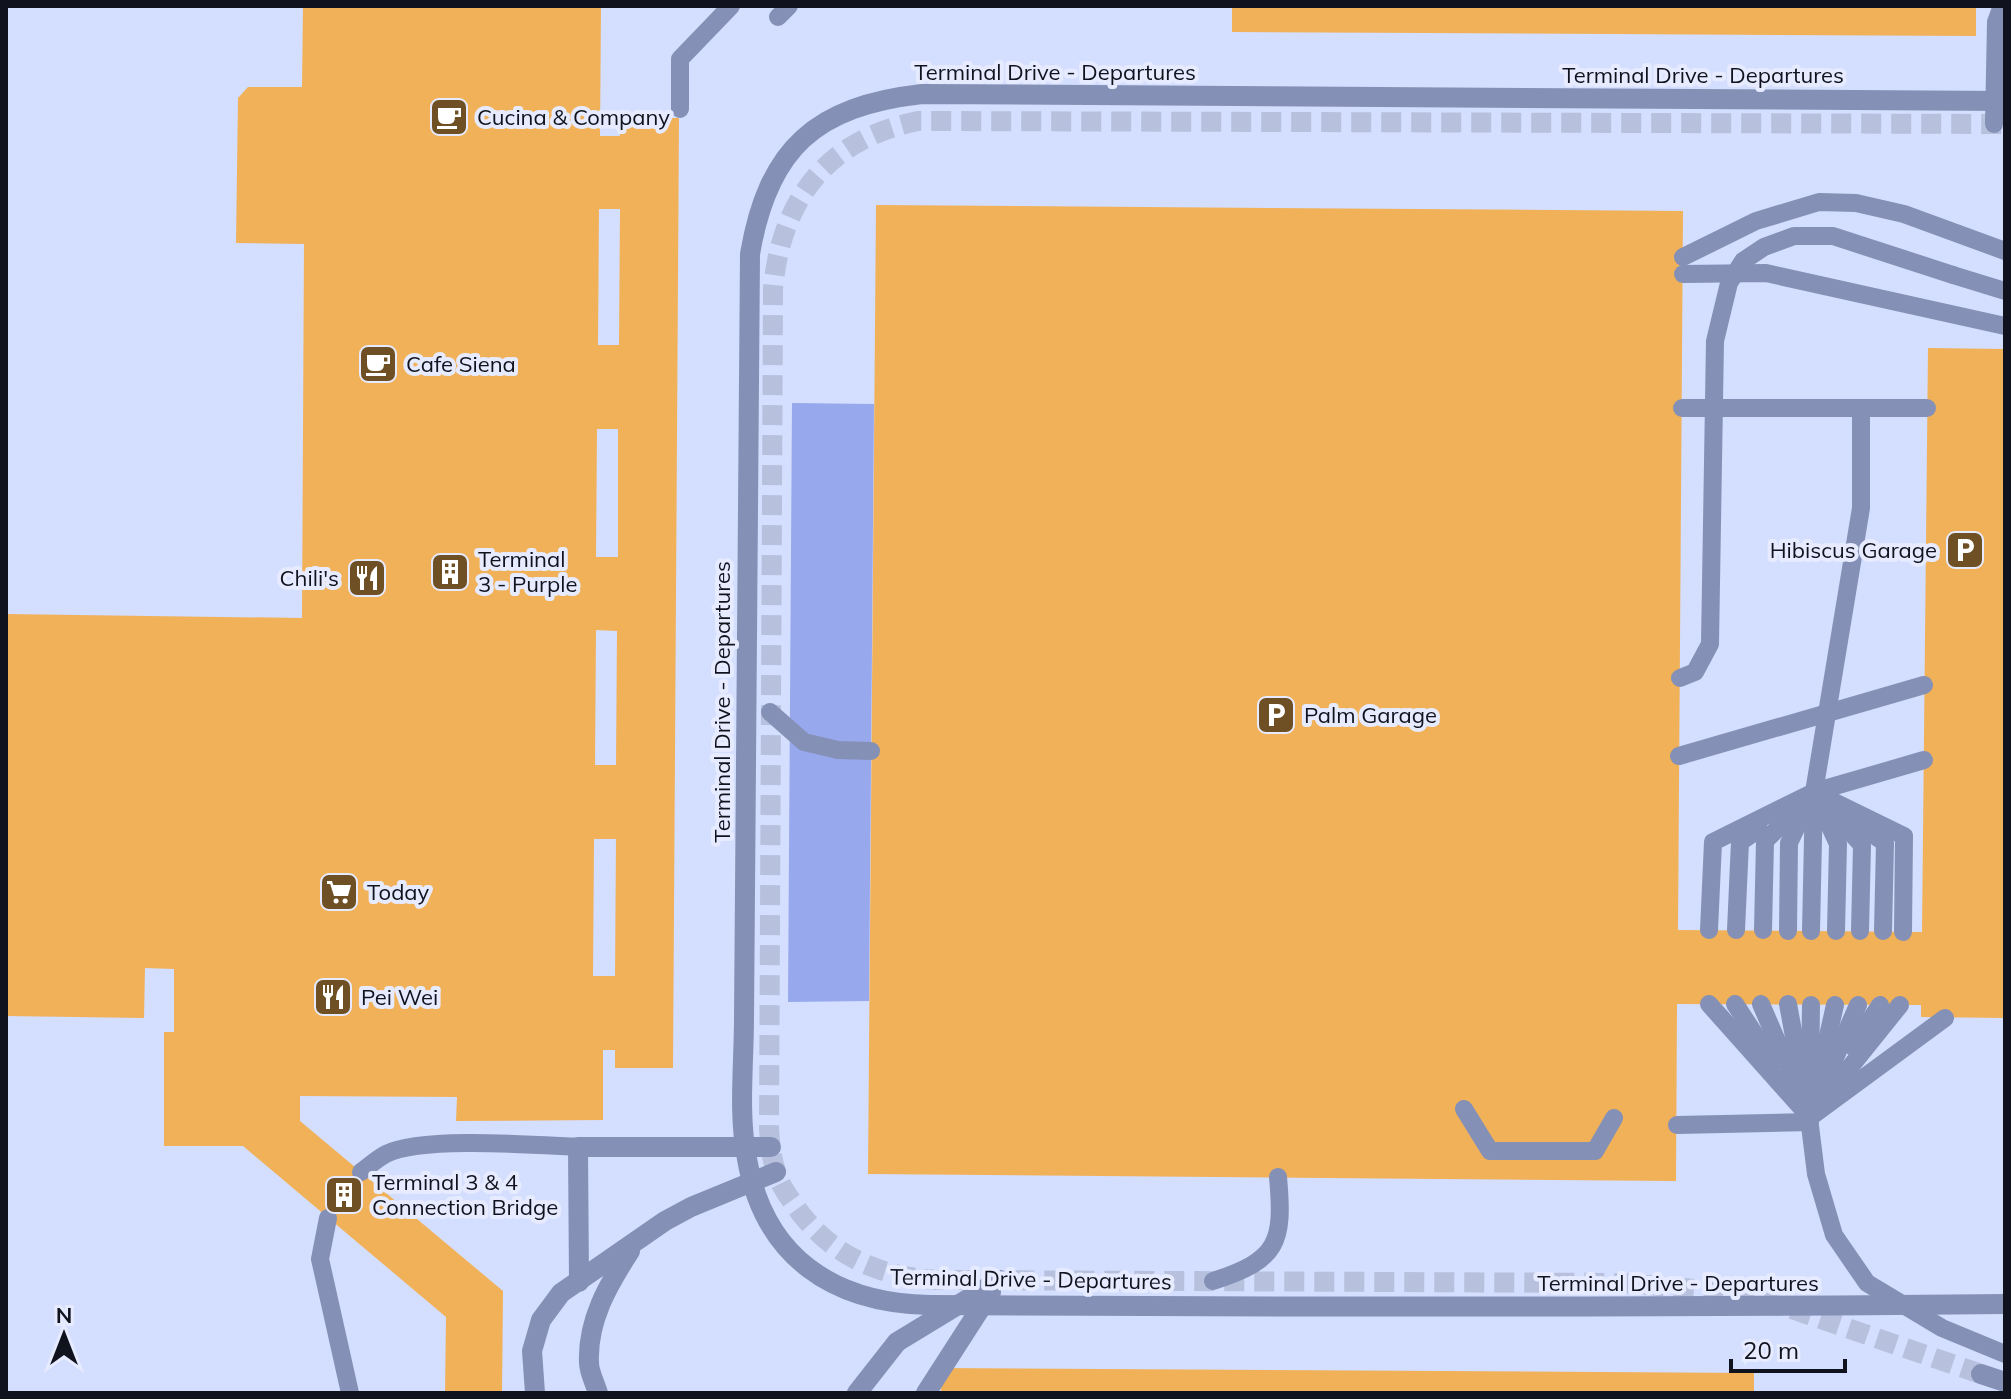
<svg xmlns="http://www.w3.org/2000/svg" width="2011" height="1399" viewBox="0 0 2011 1399" font-family="Mulish,sans-serif">
  <style>
    .green { fill: #97a8ed }
    .building { fill: #f1b159; fill-rule: evenodd }
    .lines { fill: none; stroke-linecap: round; stroke-linejoin: round }
    .tertiary-tunnel { stroke: #b7c0dc; stroke-width: 20; stroke-dasharray: 20 10; stroke-linecap: butt }
    .service { stroke: #8590b6; stroke-width: 18 }
    .minor { stroke: #8590b6; stroke-width: 20 }
    .tertiary { stroke: #8590b6; stroke-width: 20 }
    .service-bridge { stroke: #8590b6; stroke-width: 18 }
    .tertiary-bridge { stroke: #8590b6; stroke-width: 20 }
    .labels { text-anchor: middle; stroke-width: 8; stroke-linejoin: round; paint-order: stroke }
    .street-label { font-size: 22px; fill: #10131e; stroke: #e6ebff }
    .poi-label { font-size: 22px; fill: #10131e; stroke: #e6ebff; text-anchor: start }
  </style>
  <rect width="100%" height="100%" fill="#d4defe"/>
  <polygon class="green" points="792,403 874,404 869,1001 788,1002"/>
  <g class="building">
    <path d="M 303,6 L 601,6 L 600,136 L 620,136 L 620,118 L 679,118 L 673,1068 L 615,1068 L 615,1050 L 603,1050 L 603,1120 L 456,1121 L 457,1097 L 300,1096 L 300,1121 L 503,1291 L 502,1393 L 445,1393 L 446,1317 L 243,1146 L 164,1146 L 164,1032 L 174,1032 L 174,969 L 145,968 L 144,1018 L 6,1016 L 6,614 L 302,618 L 304,244 L 236,243 L 238,98 L 248,87 L 302,87 ZM 599,209 L 620,209 L 619,345 L 598,345 ZM 597,429 L 618,429 L 618,557 L 596,557 ZM 596,630 L 617,631 L 616,765 L 595,765 ZM 594,839 L 616,839 L 615,976 L 593,976 Z"/>
    <polygon points="1232,6 1976,6 1976,36 1232,32"/>
    <polygon points="876,205 1683,211 1678,930 1922,932 1928,348 2005,349 2005,1018 1921,1017 1921,1005 1677,1004 1676,1181 868,1174"/>
    <polygon points="941,1368 1754,1373 1754,1393 941,1393"/>
  </g>
  <g class="lines">
    <path class="tertiary-tunnel" d="M 1981,1374 L 1789,1308 L 1707,1290 L 1624,1283 L 937,1280 C 882,1277 836,1258 801,1214 C 792,1201 780,1187 776,1171 C 771,1157 770,1142 769,1128 L 773,289 C 781,199 828,139 918,121 L 2005,124"/>
    <g class="service">
      <polyline points="778,17 789,6"/>
      <polyline points="680,109 680,59 731,6"/>
      <polyline points="1994,124 1996,22 2002,6"/>
      <polyline points="1683,257 1756,221 1819,202 1856,203 1904,214 2005,251"/>
      <polyline points="1683,274 1766,273 2005,326"/>
      <polyline points="1953,275 2005,291"/>
      <polyline points="770,712 804,742 838,750 871,751"/>
      <polyline points="1814,792 1904,836 1903,932"/>
      <polyline points="1821,800 1862,845 1860,931"/>
      <polyline points="1822,809 1838,844 1836,931"/>
      <polyline points="1855,822 1885,843 1883,931"/>
      <polyline points="1709,930 1713,842 1814,792 1924,760"/>
      <polyline points="1736,930 1740,842 1759,829"/>
      <polyline points="1763,930 1765,841 1804,802"/>
      <polyline points="1788,931 1789,843 1807,805"/>
      <polyline points="1811,931 1814,792 1861,508 1861,415"/>
      <polyline points="1709,1004 1808,1115"/>
      <polyline points="1735,1004 1773,1062"/>
      <polyline points="1761,1004 1796,1085"/>
      <polyline points="1788,1004 1809,1118 1816,1174 1834,1235 1867,1283 1942,1328 2005,1354"/>
      <polyline points="1853,1047 1880,1005"/>
      <polyline points="1819,1076 1835,1005"/>
      <polyline points="1810,1079 1811,1005"/>
      <polyline points="1818,1097 1858,1005"/>
      <polyline points="1826,1097 1900,1005"/>
      <polyline points="1464,1109 1490,1151 1595,1151 1614,1118"/>
      <polyline points="1809,1118 1945,1018"/>
      <polyline points="1677,1125 1810,1122"/>
      <path d="M 361,1172 C 369,1166 378,1158 386,1154 C 422,1136 535,1145 578,1147"/>
      <polyline points="328,1218 320,1259 350,1393"/>
      <path d="M 1213,1281 C 1278,1260 1284,1243 1278,1177"/>
    </g>
    <g class="minor">
      <polyline points="579,1282 578,1147 771,1147"/>
      <polyline points="535,1393 532,1351 541,1320 561,1293 665,1221 691,1207 776,1172"/>
      <path d="M 598,1393 C 595,1383 589,1372 589,1363 C 587,1321 608,1285 630,1251"/>
      <polyline points="857,1393 897,1342 999,1280"/>
      <polyline points="926,1393 991,1292"/>
    </g>
    <polyline class="tertiary" points="1981,1374 2005,1382"/>
    <g class="service-bridge">
      <polyline points="1682,408 1927,408"/>
      <polyline points="1680,678 1695,672 1710,644 1715,341 1729,283 1743,261 1764,247 1794,236 1833,236 1953,275"/>
      <polyline points="1679,756 1924,685"/>
    </g>
    <path class="tertiary-bridge" d="M 2005,101 L 922,94 C 816,106 768,148 750,254 L 744,1018 C 744,1064 738,1114 747,1159 C 764,1257 833,1303 929,1305 C 1288,1307 1646,1308 2005,1304"/>
  </g>
  <defs>
    <g id="cafe-square" transform="scale(2)"><rect x="-9" y="-9" width="18" height="18" rx="4" fill="#6f5025" stroke="#e6ebff"/><path d="M-5.5-4.5H6V0H3Q3 3.5 0 3.5H-2.5Q-5.5 3.5-5.5 0ZM3-3.2v2h1.7v-2ZM-6 4.5H4V6H-6Z" fill="#fff"/></g>
    <g id="parking-square" transform="scale(2)"><rect x="-9" y="-9" width="18" height="18" rx="4" fill="#6f5025" stroke="#e6ebff"/><path d="M-3.5-5.5H1a3.5 3.5 0 0 1 0 7H-1V5.5H-3.5ZM-1-3.4V-.6H.8a1.4 1.4 0 0 0 0-2.8Z" fill="#fff"/></g>
    <g id="building-square" transform="scale(2)"><rect x="-9" y="-9" width="18" height="18" rx="4" fill="#6f5025" stroke="#e6ebff"/><path d="M-4-6H4V6H1V3H-1V6H-4ZM-2.5-4.3h1.7v1.8h-1.7ZM.8-4.3h1.7v1.8H.8ZM-2.5-1h1.7V.8h-1.7ZM.8-1h1.7V.8H.8Z" fill="#fff"/></g>
    <g id="restaurant-square" transform="scale(2)"><rect x="-9" y="-9" width="18" height="18" rx="4" fill="#6f5025" stroke="#e6ebff"/><path d="M-5-6h1v4h1v-4h1v4h1v-4h1v5L-1.5 .5V6h-2V.5L-5-1ZM5-6V6H3V1.5H1.5Q1.5-4 5-6Z" fill="#fff"/></g>
    <g id="supermarket-square" transform="scale(2)"><rect x="-9" y="-9" width="18" height="18" rx="4" fill="#6f5025" stroke="#e6ebff"/><path d="M-6-5.5h2.5l.6 2H6L4.5 2H-2.5L-4.4-4H-6ZM-1.5 3.2a1.3 1.3 0 1 0 .1 0ZM3 3.2a1.3 1.3 0 1 0 .1 0Z" fill="#fff"/></g>
  </defs>
  <g fill-rule="evenodd">
    <use href="#cafe-square" x="449" y="117"/>
    <use href="#cafe-square" x="378" y="364"/>
    <use href="#parking-square" x="1965" y="550"/>
    <use href="#building-square" x="450" y="572"/>
    <use href="#restaurant-square" x="367" y="578"/>
    <use href="#parking-square" x="1276" y="715"/>
    <use href="#supermarket-square" x="339" y="892"/>
    <use href="#restaurant-square" x="333" y="997"/>
    <use href="#building-square" x="344" y="1195"/>
  </g>
  <g class="labels">
    <g class="street-label">
      <text x="1055" y="80">Terminal Drive - Departures</text>
      <text x="1703" y="83">Terminal Drive - Departures</text>
      <text transform="translate(722 702) rotate(-90)" y="8">Terminal Drive - Departures</text>
      <text transform="translate(1031 1279) rotate(1)" y="8">Terminal Drive - Departures</text>
      <text x="1678" y="1291">Terminal Drive - Departures</text>
    </g>
    <g class="poi-label">
      <text x="477" y="125">Cucina &amp; Company</text>
      <text x="406" y="372">Cafe Siena</text>
      <text x="1937" y="558" text-anchor="end">Hibiscus Garage</text>
      <text x="478" y="567">Terminal<tspan x="478" dy="25">3 - Purple</tspan></text>
      <text x="339" y="586" text-anchor="end">Chili's</text>
      <text x="1304" y="723">Palm Garage</text>
      <text x="367" y="900">Today</text>
      <text x="361" y="1005">Pei Wei</text>
      <text x="372" y="1190">Terminal 3 &amp; 4<tspan x="372" dy="25">Connection Bridge</tspan></text>
    </g>
  </g>
  <rect width="2011" height="1399" fill="none" stroke="#10131e" stroke-width="16"/>
  <g transform="translate(64 1335)" stroke="#e6ebff" stroke-width="6" paint-order="stroke">
  <path d="M0-6L14 30L0 20L-14 30Z" fill="#10131e"/>
  <text y="-12" font-size="22" font-weight="bold" text-anchor="middle" fill="#10131e">N</text>
  </g>
  <path d="M1731 1359v12h114v-12" fill="none" stroke="#10131e" stroke-width="4"/>
  <text x="1743" y="1359" font-size="24" fill="#10131e" stroke="#e6ebff" stroke-width="6" paint-order="stroke">20 m</text>
</svg>
